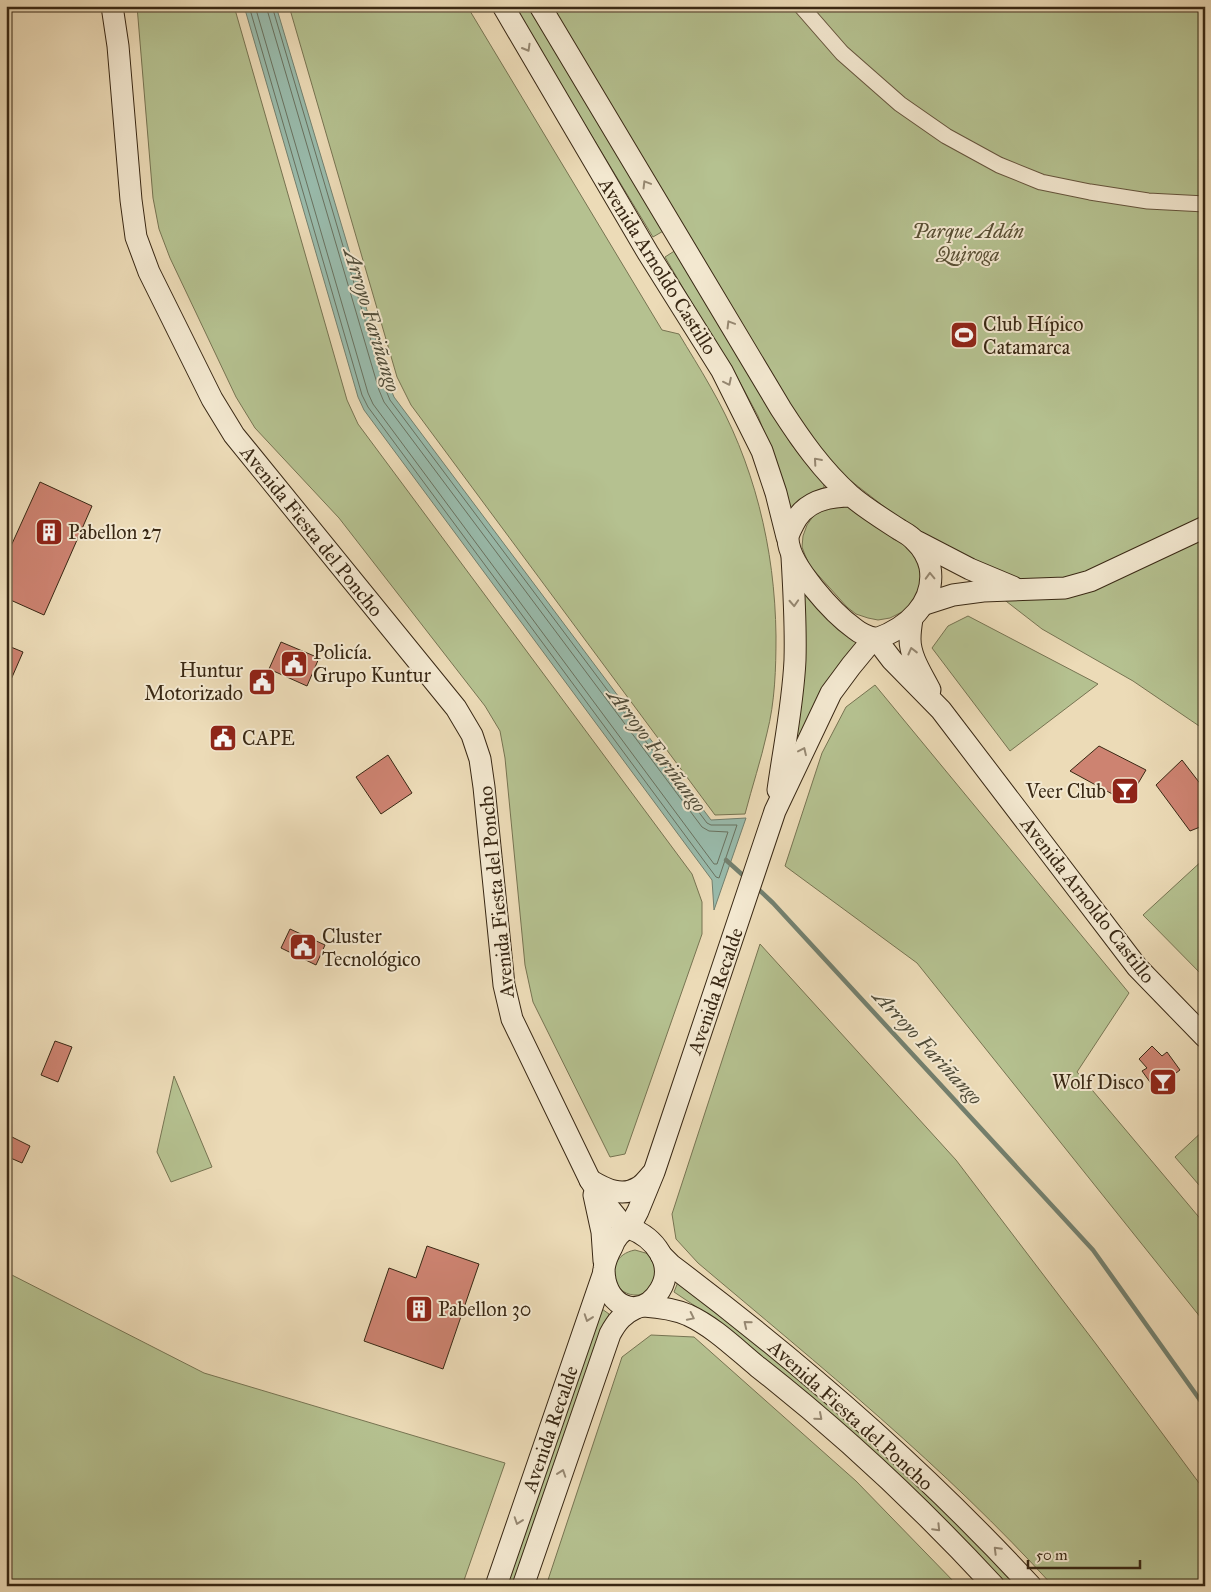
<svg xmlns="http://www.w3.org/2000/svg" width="1211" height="1592" viewBox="0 0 1211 1592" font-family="'IM FELL Great Primer',serif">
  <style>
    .green { fill: #b5c190; stroke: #777452 }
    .water { fill: #99bbac; stroke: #73806f }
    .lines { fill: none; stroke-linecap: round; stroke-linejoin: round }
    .shore { stroke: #697260; stroke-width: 1 }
    .stream { stroke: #73806f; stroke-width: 4.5 }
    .building { fill: #cd8371; stroke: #392814 }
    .street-casing { stroke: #66553d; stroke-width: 17 }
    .secondary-casing { stroke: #392814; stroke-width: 23 }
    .street { stroke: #f3e8d0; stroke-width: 15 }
    .secondary { stroke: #f3e8d0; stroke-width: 21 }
    .oneway { stroke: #968872 }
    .labels { text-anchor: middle; stroke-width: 4; stroke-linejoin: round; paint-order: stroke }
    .park-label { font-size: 20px; font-style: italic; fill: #584e33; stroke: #f3e8d0 }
    .street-label { font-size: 20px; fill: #392814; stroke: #f3e8d0 }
    .poi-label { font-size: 20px; fill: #392814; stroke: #f3e8d0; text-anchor: start }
    .water-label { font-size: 21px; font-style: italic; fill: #514d3a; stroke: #f3e8d0 }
  </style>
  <rect width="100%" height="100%" fill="#ecdbb7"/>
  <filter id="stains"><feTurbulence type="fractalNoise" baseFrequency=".004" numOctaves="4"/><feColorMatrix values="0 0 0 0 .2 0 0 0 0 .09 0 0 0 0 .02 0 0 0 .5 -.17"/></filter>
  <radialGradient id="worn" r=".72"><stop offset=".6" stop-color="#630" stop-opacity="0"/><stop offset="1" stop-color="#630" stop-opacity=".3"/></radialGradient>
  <g class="green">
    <polygon points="137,6 234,6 347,400 358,424 692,874 702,902 702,934 625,1154 610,1157 533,1002 525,965 505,758 500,731 485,706 339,518 255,428 236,397 170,258 159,229 153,198"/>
    <path d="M 289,6 L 467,6 L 662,330 L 679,334 C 689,351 700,368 710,386 C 754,462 775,548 776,636 C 776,668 775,702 767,733 C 761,760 752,787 745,814 L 715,815 L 411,405 L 397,377 Z"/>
    <polygon points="513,6 531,6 665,230 653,237"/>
    <polygon points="552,6 1205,6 1205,730 1133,681 1042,629 833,467 792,408"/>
    <path d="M 676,250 L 791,444 L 809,467 L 824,484 L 824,488 C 810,492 802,499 793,510 L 789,509 L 770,447 L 758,416 L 729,362 L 711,336 L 665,257 Z"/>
    <polygon points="847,506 901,539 920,564 921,577 919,591 911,603 902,612 890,618 878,620 868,618 856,614 847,607 810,566 805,555 802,547 803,536 807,525 814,515 826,507"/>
    <polygon points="804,588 859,644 795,748"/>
    <polygon points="968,616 1098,684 1010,751 932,648 948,626"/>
    <polygon points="875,685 1129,993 1077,1072 1203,1222 1205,1235 1205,1323 917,963 785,866 822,753 846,707"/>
    <polygon points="1205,858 1205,978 1143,915"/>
    <path d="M 760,944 L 956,1160 L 1096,1344 L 1205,1491 L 1205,1586 L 1053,1586 C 945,1467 820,1366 698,1263 L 676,1239 L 672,1214 Z"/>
    <polygon points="174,1076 212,1167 171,1182 157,1152"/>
    <polygon points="1205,1129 1205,1192 1175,1157"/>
    <path d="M 635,1250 L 649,1254 L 658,1273 C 655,1279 652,1286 648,1290 C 646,1293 642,1294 638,1295 C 610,1297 603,1256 635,1250 Z"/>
    <polygon points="6,1272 204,1373 505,1463 462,1586 6,1586"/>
    <polygon points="678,1282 796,1374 945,1510 1018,1586 1006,1586 996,1575 710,1316 674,1292"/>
    <polygon points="602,1309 609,1314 515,1586 506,1586"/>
    <polygon points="651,1335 694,1337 856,1481 958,1586 546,1586 622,1357"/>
  </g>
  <polygon class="water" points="244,6 276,6 390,387 394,397 711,820 746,818 714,910 712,880 364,410 358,397"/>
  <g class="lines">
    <g class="shore">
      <polyline points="249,6 362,395 368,407 716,877 719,878 737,825 711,825 707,823 390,400 385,388 272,6"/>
      <polyline points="255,6 368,393 373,404 714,864 717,864 728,832 709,831 702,827 384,402 379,390 266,6"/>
    </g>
    <g class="stream">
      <polyline points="726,860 746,878"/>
      <polyline points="756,887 773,903 1093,1250 1205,1407"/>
    </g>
  </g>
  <g class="building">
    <polygon points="40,482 92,506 44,615 6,598 6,557"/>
    <polygon points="281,642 319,658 307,686 269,669"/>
    <polygon points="6,645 23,652 6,691"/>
    <polygon points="1099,746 1146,770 1127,802 1070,771"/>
    <polygon points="388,755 412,793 381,814 356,777"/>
    <polygon points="1182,760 1205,790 1205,825 1190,831 1156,785"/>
    <polygon points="290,929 325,945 316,965 281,948"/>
    <polygon points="55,1041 72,1047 58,1082 41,1075"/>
    <polygon points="1152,1046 1162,1056 1167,1052 1180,1070 1155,1089 1142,1071 1147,1068 1139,1059"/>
    <polygon points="6,1134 30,1146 22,1163 6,1156"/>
    <polygon points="427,1246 479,1264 443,1369 364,1341 389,1268 416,1278"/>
  </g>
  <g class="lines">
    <g class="street-casing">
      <polyline id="street" points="801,6 842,53 900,104 946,136 999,165 1041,182 1090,192 1148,201 1205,204"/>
    </g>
    <g class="secondary-casing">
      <g id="secondary">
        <polyline points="112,6 118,46 131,200 136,237 149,272 212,399 234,435 456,708 472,735 480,759 484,787 504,985 512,1019 590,1180 605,1203 626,1229"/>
        <polyline points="503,6 648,253 722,371 762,451 776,493 787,537"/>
        <path d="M 540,6 L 781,409 C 801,440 822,470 850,495 C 865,508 883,519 900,530 C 905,533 911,536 915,541 C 922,547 928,558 930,567 C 936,603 907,628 876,639 C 869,637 861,634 855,629 C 834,614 789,566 788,539 C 788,534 791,529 793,525 C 804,501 828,496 851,496"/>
        <polyline points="918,542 970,569 1013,587"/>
        <polyline points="925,604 953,595 983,591 1065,588 1090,581 1205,527"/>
        <path d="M 912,619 C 911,625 910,632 910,639 C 910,657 922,674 930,690"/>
        <polyline points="876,639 892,660 941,710 1137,967 1205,1037"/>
        <path d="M 778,790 C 784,747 793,704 795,660 C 796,626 794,591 792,557"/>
        <path d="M 590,1180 C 605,1189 622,1198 639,1187 C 644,1184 648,1178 653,1173"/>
        <polyline points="594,1195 602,1232 604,1261"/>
        <polyline points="629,1228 638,1211 654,1172 775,811 831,693 851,666 874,638"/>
        <path d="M 629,1228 C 654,1237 676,1264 660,1290 C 643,1318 612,1311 605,1280 C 605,1276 603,1273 604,1269 C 605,1261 608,1254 612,1247 C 615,1239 621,1231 629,1228 Z"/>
        <path d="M 661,1255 L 671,1265 C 800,1362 921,1467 1031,1586"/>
        <path d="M 644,1306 C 659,1307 674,1309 688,1315 C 714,1327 736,1349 758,1367 C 842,1433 921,1507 994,1586"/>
        <polyline points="496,1586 604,1272"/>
        <path d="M 523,1586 L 610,1334 C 617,1321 623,1314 636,1308"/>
      </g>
    </g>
    <use href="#street" class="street"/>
    <use href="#secondary" class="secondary"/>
  </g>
  <defs><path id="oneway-chevron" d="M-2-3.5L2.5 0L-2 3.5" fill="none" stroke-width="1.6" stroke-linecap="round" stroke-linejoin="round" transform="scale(1.25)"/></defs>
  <g class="oneway">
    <use href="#oneway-chevron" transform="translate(527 48) rotate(60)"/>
    <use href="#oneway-chevron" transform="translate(646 184) rotate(-121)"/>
    <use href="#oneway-chevron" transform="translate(730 324) rotate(-121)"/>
    <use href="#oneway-chevron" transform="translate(728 382) rotate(64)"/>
    <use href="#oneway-chevron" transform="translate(817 461) rotate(-131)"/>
    <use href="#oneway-chevron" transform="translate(930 576) rotate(-92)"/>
    <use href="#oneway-chevron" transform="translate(794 603) rotate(87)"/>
    <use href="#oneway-chevron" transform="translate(912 651) rotate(-104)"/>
    <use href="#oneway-chevron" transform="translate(803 751) rotate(-65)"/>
    <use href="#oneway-chevron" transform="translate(691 1317) rotate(26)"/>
    <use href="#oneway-chevron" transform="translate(588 1318) rotate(109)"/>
    <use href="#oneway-chevron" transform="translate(747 1324) rotate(-141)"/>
    <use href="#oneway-chevron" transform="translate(819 1417) rotate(41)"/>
    <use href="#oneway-chevron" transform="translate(562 1473) rotate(-71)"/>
    <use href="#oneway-chevron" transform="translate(518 1521) rotate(109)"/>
    <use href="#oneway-chevron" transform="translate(937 1528) rotate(46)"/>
    <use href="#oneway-chevron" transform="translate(997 1550) rotate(-135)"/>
  </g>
  <defs>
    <g id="stadium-square" transform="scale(1.4375)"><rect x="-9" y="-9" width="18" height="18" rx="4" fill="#8f2418" stroke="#f3e8d0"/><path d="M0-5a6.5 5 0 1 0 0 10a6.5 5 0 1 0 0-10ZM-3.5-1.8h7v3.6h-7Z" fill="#fff"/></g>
    <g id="building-square" transform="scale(1.4375)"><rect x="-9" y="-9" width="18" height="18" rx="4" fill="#8f2418" stroke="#f3e8d0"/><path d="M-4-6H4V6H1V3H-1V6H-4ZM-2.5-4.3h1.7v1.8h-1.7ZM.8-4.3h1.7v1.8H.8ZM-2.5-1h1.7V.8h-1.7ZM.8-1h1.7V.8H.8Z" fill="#fff"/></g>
    <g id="civic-square" transform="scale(1.4375)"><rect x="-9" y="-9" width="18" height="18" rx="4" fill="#8f2418" stroke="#f3e8d0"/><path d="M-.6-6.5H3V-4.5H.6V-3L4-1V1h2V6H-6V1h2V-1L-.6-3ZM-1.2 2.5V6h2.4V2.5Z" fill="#fff"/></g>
    <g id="bar-square" transform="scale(1.4375)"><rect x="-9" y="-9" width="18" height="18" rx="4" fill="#8f2418" stroke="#f3e8d0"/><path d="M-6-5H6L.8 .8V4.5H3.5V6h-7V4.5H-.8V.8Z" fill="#fff"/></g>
  </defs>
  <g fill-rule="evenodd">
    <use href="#stadium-square" x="964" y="335"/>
    <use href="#building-square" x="49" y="532"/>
    <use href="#civic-square" x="294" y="664"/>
    <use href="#civic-square" x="262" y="682"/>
    <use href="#civic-square" x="223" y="738"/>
    <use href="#bar-square" x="1125" y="791"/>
    <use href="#civic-square" x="303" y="947"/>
    <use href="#bar-square" x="1163" y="1082"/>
    <use href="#building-square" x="419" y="1309"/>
  </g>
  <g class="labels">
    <g class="park-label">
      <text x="968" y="238">Parque Adán<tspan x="968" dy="23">Quiroga</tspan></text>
    </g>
    <g class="street-label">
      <text transform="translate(658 266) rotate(58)" y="7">Avenida Arnoldo Castillo</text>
      <text transform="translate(312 531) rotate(51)" y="7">Avenida Fiesta del Poncho</text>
      <text transform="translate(496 892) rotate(-96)" y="7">Avenida Fiesta del Poncho</text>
      <text transform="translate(1088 900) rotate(52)" y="7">Avenida Arnoldo Castillo</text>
      <text transform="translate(715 991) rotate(-71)" y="7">Avenida Recalde</text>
      <text transform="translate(851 1415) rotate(42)" y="7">Avenida Fiesta del Poncho</text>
      <text transform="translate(550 1429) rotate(-71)" y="7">Avenida Recalde</text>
    </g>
    <g class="poi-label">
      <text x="983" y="331">Club Hípico<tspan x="983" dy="23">Catamarca</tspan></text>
      <text x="68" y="539">Pabellon 27</text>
      <text x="313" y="659">Policía.<tspan x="313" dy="23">Grupo Kuntur</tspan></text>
      <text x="243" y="677" text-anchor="end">Huntur<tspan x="243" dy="23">Motorizado</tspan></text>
      <text x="242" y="745">CAPE</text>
      <text x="1106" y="798" text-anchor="end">Veer Club</text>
      <text x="322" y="943">Cluster<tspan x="322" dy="23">Tecnológico</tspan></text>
      <text x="1144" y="1089" text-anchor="end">Wolf Disco</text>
      <text x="438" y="1316">Pabellon 30</text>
    </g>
    <g class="water-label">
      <text transform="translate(372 320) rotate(73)" y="7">Arroyo Fariñango</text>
      <text transform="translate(657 750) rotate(53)" y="7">Arroyo Fariñango</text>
      <text transform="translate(928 1047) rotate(47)" y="7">Arroyo Fariñango</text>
    </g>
  </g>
  <rect width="1211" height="1592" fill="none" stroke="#ecdbb7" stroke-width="25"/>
  <rect x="8" y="8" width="1196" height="1577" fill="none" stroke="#392814" stroke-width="2.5"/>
  <rect x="12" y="12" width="1186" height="1567" fill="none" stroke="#392814"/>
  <path d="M1028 1560v8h112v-8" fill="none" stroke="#392814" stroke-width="2.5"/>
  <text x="1036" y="1560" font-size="15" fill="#392814" stroke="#f3e8d0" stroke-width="4" paint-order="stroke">50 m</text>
  <rect width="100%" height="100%" filter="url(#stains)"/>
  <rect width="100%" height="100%" fill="url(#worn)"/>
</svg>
